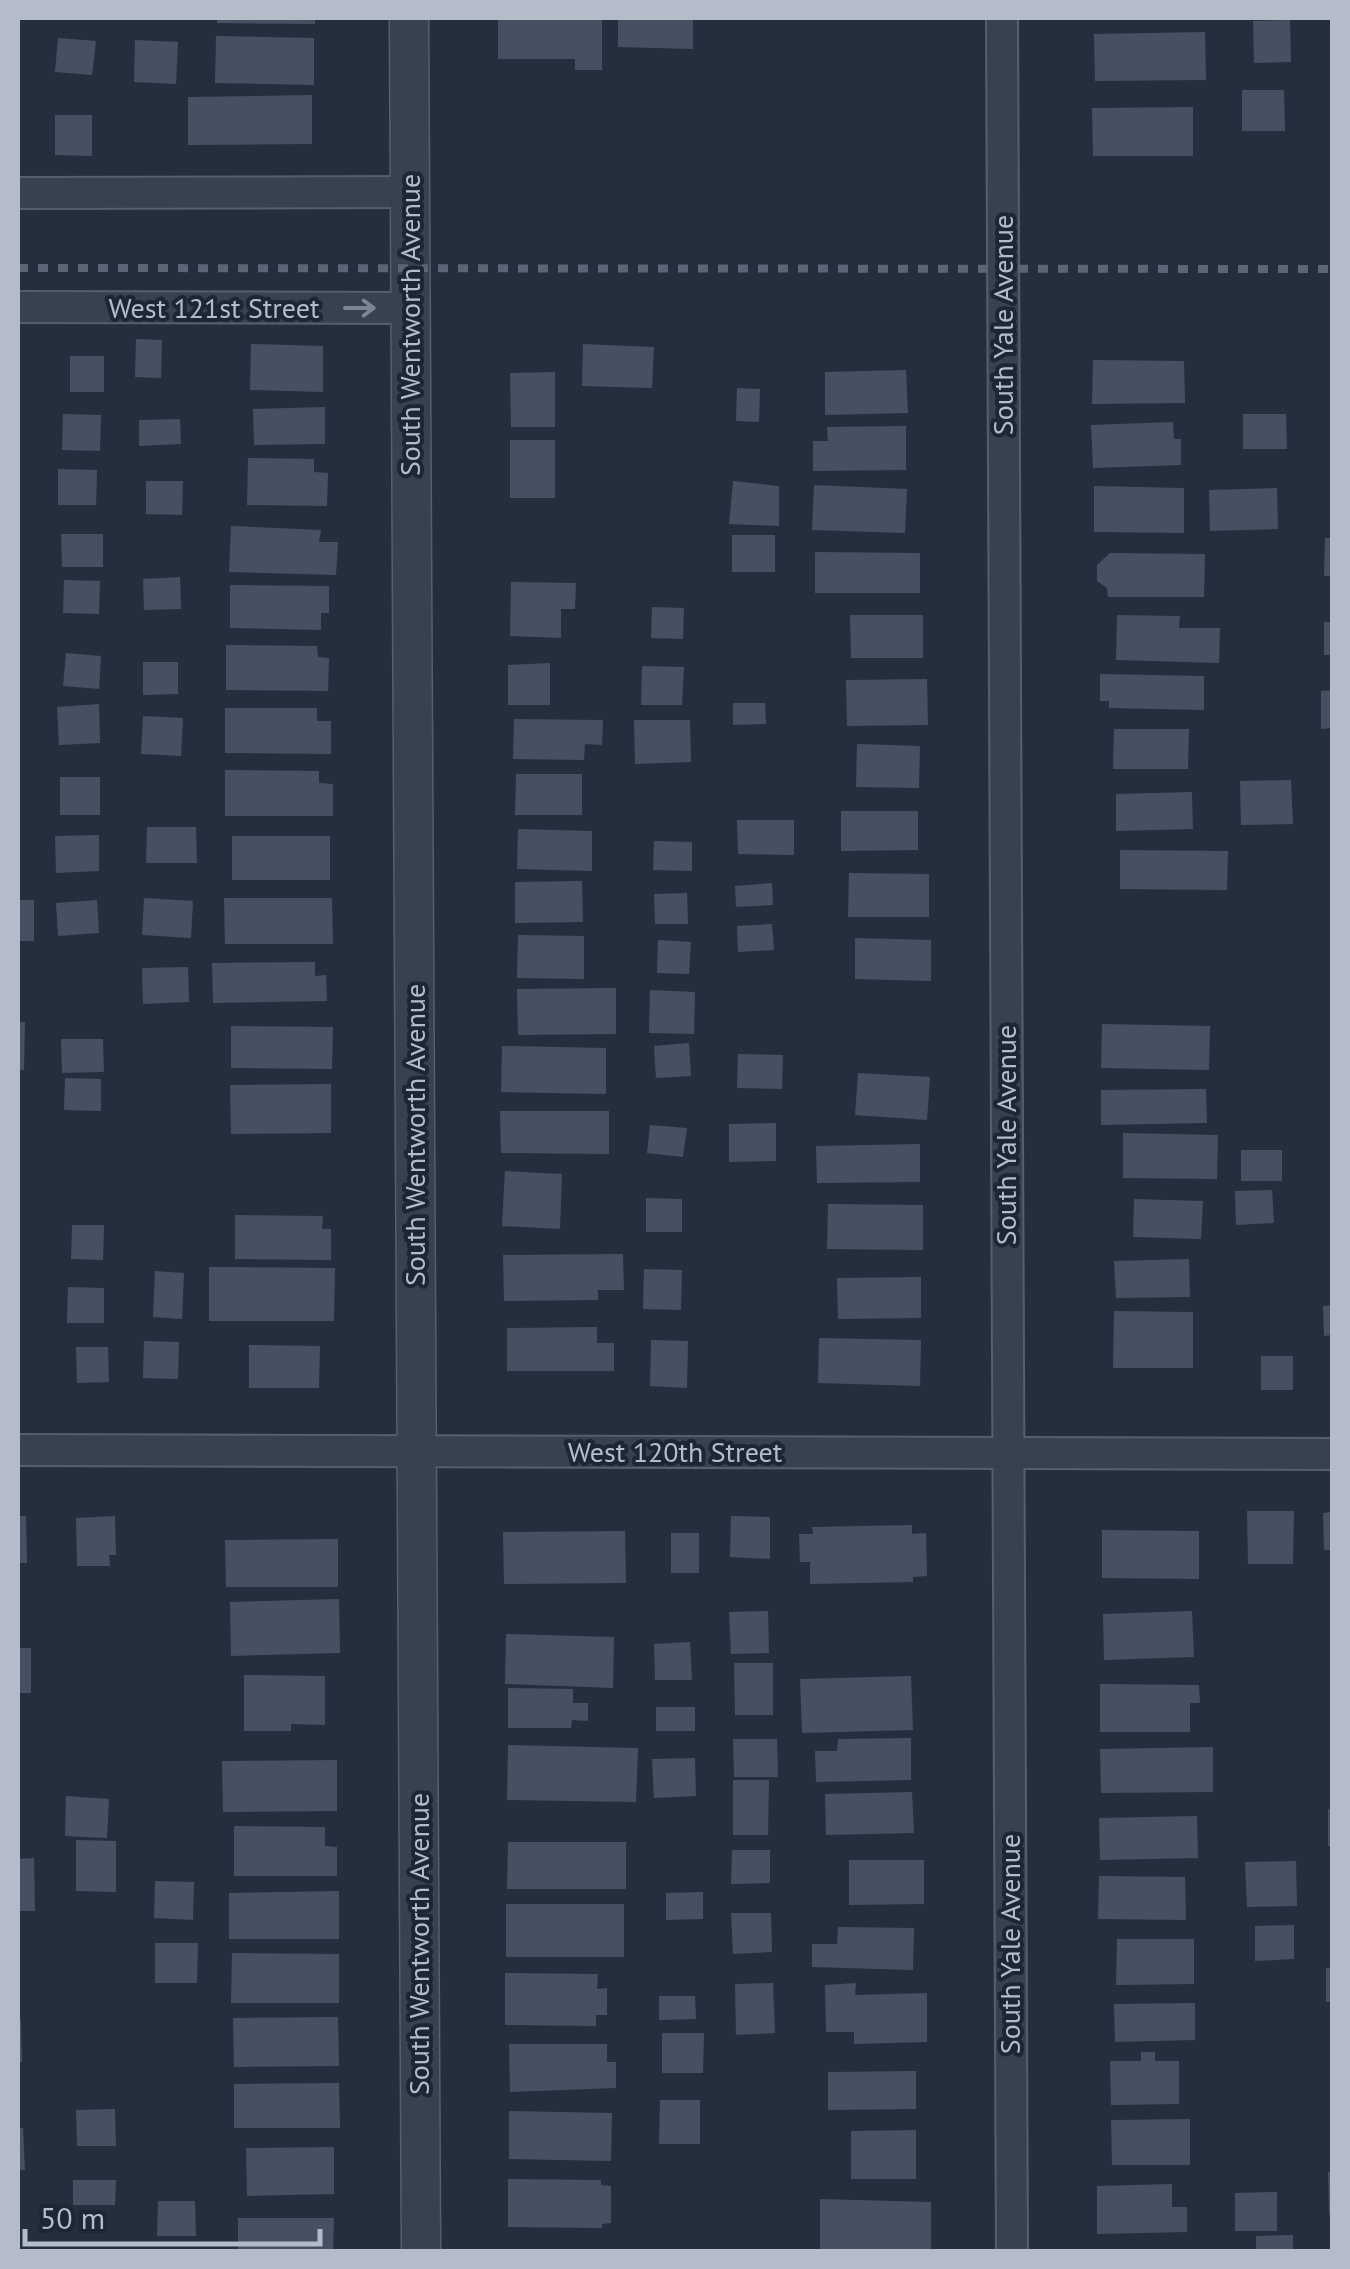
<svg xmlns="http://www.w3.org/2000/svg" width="1350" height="2269" viewBox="0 0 1350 2269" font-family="'PT Sans',sans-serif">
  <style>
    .building { fill: #455162 }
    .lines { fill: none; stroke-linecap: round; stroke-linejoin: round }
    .minor-casing { stroke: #565f6c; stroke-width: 34 }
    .tertiary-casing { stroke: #565f6c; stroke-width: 41 }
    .minor { stroke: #38414e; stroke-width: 30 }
    .tertiary { stroke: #38414e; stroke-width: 38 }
    .rail { stroke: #5a6575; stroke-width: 8; stroke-dasharray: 10 10; stroke-linecap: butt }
    .oneway { stroke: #7c8592 }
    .labels { text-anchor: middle; stroke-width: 8; stroke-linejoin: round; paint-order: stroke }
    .street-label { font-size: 28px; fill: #b4bcc9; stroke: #1d2633 }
  </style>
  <rect width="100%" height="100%" fill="#242f3e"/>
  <g class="building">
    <polygon points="217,18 315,18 315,24 217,23"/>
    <polygon points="498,18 602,18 602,70 575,70 575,59 498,59"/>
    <polygon points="618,18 693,18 693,49 618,47"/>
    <polygon points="1290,20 1291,62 1254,63 1253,21"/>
    <polygon points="1205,32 1206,80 1095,81 1094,34"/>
    <polygon points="216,36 314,38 314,85 215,83"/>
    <polygon points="58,38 96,41 92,75 55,72"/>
    <polygon points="135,40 178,42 176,84 134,82"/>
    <polygon points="1242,90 1284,90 1285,131 1242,131"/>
    <polygon points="312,95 312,144 188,145 188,97"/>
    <polygon points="1193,107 1193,156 1093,156 1092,108"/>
    <polygon points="55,115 92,115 92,156 55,155"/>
    <polygon points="136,339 162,340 161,378 135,377"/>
    <polygon points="251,344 323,346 323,392 250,390"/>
    <polygon points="583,344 654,347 652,388 582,386"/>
    <rect x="70" y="356" width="34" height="36"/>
    <polygon points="1093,360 1184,361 1185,403 1092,404"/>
    <polygon points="906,370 908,413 825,415 825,372"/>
    <polygon points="555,372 555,427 511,427 510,373"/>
    <polygon points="737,388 760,389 759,422 736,421"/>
    <polygon points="325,407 325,444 254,445 253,409"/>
    <polygon points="63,414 101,415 100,451 62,450"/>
    <polygon points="1243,414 1286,414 1287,449 1243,449"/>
    <polygon points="180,419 181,444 139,446 139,420"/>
    <polygon points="1173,422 1174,439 1181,439 1181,465 1093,468 1091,425"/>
    <polygon points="906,426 906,470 813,471 813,441 828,441 827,427"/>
    <rect x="510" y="440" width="45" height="58"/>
    <polygon points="248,458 314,459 314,472 328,473 327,506 247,505"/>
    <polygon points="58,469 97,470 96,505 58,505"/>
    <polygon points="146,481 183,481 182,515 146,514"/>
    <polygon points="733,481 779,486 779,526 729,524"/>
    <polygon points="814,485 907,489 905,533 812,530"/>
    <polygon points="1094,486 1184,488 1184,533 1094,532"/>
    <polygon points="1277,488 1278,529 1210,531 1209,490"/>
    <polygon points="231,526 321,530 319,542 338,542 336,575 229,572"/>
    <polygon points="61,534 103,534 103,567 62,567"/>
    <rect x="732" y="535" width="43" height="37"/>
    <polygon points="1325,538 1332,538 1332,576 1324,576"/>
    <polygon points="815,552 920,553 920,593 815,593"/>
    <polygon points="1110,553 1205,554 1204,597 1108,597 1107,588 1097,581 1097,565"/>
    <polygon points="180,577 181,609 144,610 143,579"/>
    <polygon points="64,580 100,581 99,614 63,613"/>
    <polygon points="511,582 576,583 575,609 561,609 561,638 510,636"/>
    <polygon points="230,585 329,586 329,613 321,613 321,630 230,628"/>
    <polygon points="652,607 684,608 683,639 651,638"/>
    <polygon points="850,615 923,615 923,658 851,658"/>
    <polygon points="1117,615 1180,616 1179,628 1220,628 1219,663 1116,660"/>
    <rect x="1324" y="622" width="8" height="33"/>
    <polygon points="226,645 317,646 318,657 329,658 328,691 226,690"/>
    <polygon points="66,653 101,656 99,689 63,686"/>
    <polygon points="143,662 178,662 178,694 143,695"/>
    <polygon points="550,663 550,705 508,705 508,665"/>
    <polygon points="642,666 684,667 682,705 641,705"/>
    <polygon points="1100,674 1204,676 1204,710 1109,708 1109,701 1100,701"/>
    <polygon points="927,679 928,725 847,726 846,680"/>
    <polygon points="1332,690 1332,728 1321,729 1321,691"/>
    <polygon points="733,703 765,703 766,724 733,725"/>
    <polygon points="99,704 100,743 59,745 57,707"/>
    <polygon points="225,708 317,708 317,721 331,721 331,754 225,753"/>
    <polygon points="143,716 183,718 181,756 141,754"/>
    <polygon points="514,719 603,720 602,745 585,744 584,760 513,759"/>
    <polygon points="634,720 690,720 691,762 635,764"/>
    <polygon points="1114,729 1189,729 1188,769 1113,769"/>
    <polygon points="857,744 920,746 919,788 856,787"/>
    <polygon points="225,770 319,771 319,783 333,784 333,816 225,816"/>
    <polygon points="516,774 582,774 582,815 515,815"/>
    <rect x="60" y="777" width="40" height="38"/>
    <polygon points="1291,780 1293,824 1241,825 1240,781"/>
    <polygon points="1192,792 1193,829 1116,831 1116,794"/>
    <polygon points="841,811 918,811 918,850 841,851"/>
    <polygon points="737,820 794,820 794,855 738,854"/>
    <polygon points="147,827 196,827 197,863 146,863"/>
    <polygon points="518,829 592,831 592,871 517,869"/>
    <polygon points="99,835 99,871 56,873 55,836"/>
    <rect x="232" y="836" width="98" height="44"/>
    <polygon points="654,841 692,842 692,871 653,870"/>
    <polygon points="1120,850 1228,851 1227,890 1120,889"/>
    <polygon points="849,873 929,874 929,917 848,917"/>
    <polygon points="582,881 583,922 515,923 515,882"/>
    <polygon points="772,883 773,905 736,907 735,886"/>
    <polygon points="687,893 688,924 655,924 654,894"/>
    <polygon points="144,898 193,901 191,938 142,935"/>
    <polygon points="224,898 332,898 333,944 225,944"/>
    <rect x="18" y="900" width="16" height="41"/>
    <polygon points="97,900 99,933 58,936 56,903"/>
    <polygon points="772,924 774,950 738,952 737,926"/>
    <polygon points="518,935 584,936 584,979 517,978"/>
    <polygon points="855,938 931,940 931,981 855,979"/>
    <polygon points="658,940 691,942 689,974 657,973"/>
    <polygon points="315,962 315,976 326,975 327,1001 213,1003 212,963"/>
    <polygon points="188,967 189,1002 143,1004 142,968"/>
    <polygon points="616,988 616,1034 518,1035 517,989"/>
    <polygon points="650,990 695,992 694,1034 649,1033"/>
    <polygon points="18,1022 25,1022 24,1070 18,1070"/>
    <polygon points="1102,1024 1210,1026 1209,1070 1101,1068"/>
    <polygon points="231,1026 333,1027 332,1069 231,1068"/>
    <polygon points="61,1039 103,1039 104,1072 62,1073"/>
    <polygon points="689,1043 691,1076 656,1078 654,1046"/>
    <polygon points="502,1046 606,1048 606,1094 501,1092"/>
    <polygon points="738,1054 783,1055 782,1089 737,1088"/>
    <polygon points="858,1073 930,1077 927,1120 855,1115"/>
    <polygon points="65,1078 101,1079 101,1111 64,1110"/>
    <polygon points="331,1084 331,1133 231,1134 230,1085"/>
    <polygon points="1206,1089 1207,1123 1101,1125 1101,1090"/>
    <polygon points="500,1111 609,1111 609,1154 501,1153"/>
    <polygon points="776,1123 776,1161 729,1162 729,1124"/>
    <polygon points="650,1125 687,1128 683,1157 647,1153"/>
    <polygon points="1123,1133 1218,1135 1217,1179 1123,1178"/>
    <polygon points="920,1144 920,1182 817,1183 816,1146"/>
    <rect x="1241" y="1150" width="41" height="31"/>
    <polygon points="505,1171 562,1174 560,1229 502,1226"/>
    <polygon points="1272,1190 1274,1223 1236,1225 1235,1191"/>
    <polygon points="646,1198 682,1199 682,1232 646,1232"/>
    <polygon points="1134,1199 1203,1201 1201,1239 1133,1237"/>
    <polygon points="828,1204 923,1205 923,1250 827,1249"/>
    <polygon points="235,1215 323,1216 322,1229 331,1229 331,1260 235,1259"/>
    <polygon points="72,1225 104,1225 103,1260 71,1259"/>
    <polygon points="623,1254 624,1290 598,1290 598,1300 504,1301 503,1255"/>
    <polygon points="1189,1259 1190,1297 1116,1298 1114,1261"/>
    <polygon points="209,1267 335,1268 334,1321 209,1321"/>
    <polygon points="644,1269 682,1270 681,1310 643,1309"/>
    <polygon points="155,1271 184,1273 182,1319 153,1317"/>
    <polygon points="921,1277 921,1318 838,1319 837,1278"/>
    <polygon points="68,1287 104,1288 104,1323 67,1323"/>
    <polygon points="1332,1305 1332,1335 1324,1336 1323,1306"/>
    <polygon points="1114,1311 1193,1312 1193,1368 1113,1368"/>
    <polygon points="597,1327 597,1343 614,1343 614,1371 507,1371 507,1328"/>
    <polygon points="819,1338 921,1340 920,1386 818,1383"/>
    <polygon points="651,1340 688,1341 687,1388 650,1386"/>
    <polygon points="144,1341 179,1342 178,1379 143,1378"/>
    <polygon points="249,1345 320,1346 319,1388 249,1388"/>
    <polygon points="76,1347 108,1347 109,1382 77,1383"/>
    <rect x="1261" y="1356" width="32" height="34"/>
    <polygon points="1247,1511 1294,1511 1293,1564 1248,1564"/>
    <polygon points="1332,1512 1332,1550 1324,1550 1323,1513"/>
    <polygon points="18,1516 26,1516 27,1563 18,1563"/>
    <polygon points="115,1516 116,1555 109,1555 110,1566 77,1566 76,1518"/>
    <polygon points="731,1516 770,1517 770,1559 730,1557"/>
    <polygon points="912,1525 912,1534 926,1533 927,1576 913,1577 913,1582 810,1584 810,1562 800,1562 799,1534 813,1534 812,1527"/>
    <polygon points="1102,1530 1199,1531 1199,1579 1102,1578"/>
    <polygon points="625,1531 626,1583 504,1584 503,1532"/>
    <rect x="671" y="1533" width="28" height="40"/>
    <polygon points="338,1539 338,1587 226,1587 225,1540"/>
    <polygon points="339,1599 340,1653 231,1656 230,1602"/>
    <polygon points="768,1611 769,1653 731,1654 729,1612"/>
    <polygon points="1192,1611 1194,1657 1104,1660 1103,1614"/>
    <polygon points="506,1634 614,1637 613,1688 505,1684"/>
    <polygon points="690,1642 692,1680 655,1680 654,1644"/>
    <rect x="18" y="1648" width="13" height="45"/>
    <polygon points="734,1663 773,1663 773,1715 735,1715"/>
    <polygon points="244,1675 325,1676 325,1725 291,1724 291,1731 244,1731"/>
    <polygon points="911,1676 913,1730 802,1733 800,1679"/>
    <polygon points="1100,1684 1199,1685 1200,1703 1190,1703 1190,1732 1100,1732"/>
    <polygon points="508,1688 573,1689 573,1703 588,1703 588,1721 572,1720 571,1728 508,1728"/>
    <rect x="656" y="1707" width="39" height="24"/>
    <polygon points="911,1738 911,1780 816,1782 815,1751 837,1751 838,1739"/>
    <polygon points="733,1739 777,1739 778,1777 734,1777"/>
    <polygon points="508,1745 638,1748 636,1802 507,1800"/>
    <polygon points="1213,1747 1213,1792 1101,1793 1100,1749"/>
    <polygon points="695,1758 696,1796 654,1798 652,1759"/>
    <polygon points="337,1760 337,1811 223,1812 222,1761"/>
    <polygon points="733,1780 769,1780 768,1835 733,1835"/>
    <polygon points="912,1792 914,1833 826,1835 825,1794"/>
    <polygon points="66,1796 109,1799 107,1838 65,1836"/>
    <rect x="1328" y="1809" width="4" height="37"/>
    <polygon points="1197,1816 1198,1858 1100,1860 1099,1818"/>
    <polygon points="234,1826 325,1827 325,1846 337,1847 337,1876 234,1876"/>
    <polygon points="76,1840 116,1841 116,1892 76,1891"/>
    <polygon points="508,1842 626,1842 626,1889 507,1889"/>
    <polygon points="732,1850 770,1850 770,1883 731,1884"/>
    <polygon points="34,1858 35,1911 18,1911 18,1859"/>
    <polygon points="849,1860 924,1860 924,1904 849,1905"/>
    <polygon points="1296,1861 1297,1906 1247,1907 1245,1862"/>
    <polygon points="1099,1876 1185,1877 1186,1920 1098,1919"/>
    <polygon points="155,1881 194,1882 193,1920 154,1918"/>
    <polygon points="339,1891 339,1939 229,1939 229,1893"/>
    <polygon points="703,1892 703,1919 666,1920 666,1893"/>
    <rect x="506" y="1904" width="118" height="53"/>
    <polygon points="731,1913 771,1913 772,1952 733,1954"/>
    <polygon points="1294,1925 1294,1959 1255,1961 1255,1926"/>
    <polygon points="838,1927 914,1928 913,1970 812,1967 812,1944 837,1944"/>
    <polygon points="1117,1939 1194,1939 1194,1984 1116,1985"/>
    <polygon points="155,1943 198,1943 197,1983 155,1983"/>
    <polygon points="232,1953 339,1954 339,2003 231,2003"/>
    <rect x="1326" y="1968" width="6" height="34"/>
    <polygon points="505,1973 598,1974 597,1989 607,1988 607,2015 596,2015 596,2026 505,2025"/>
    <polygon points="773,1983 775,2033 736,2035 735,1984"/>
    <polygon points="856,1983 855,1995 927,1993 927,2042 854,2044 854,2032 826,2032 825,1985"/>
    <polygon points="659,1996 695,1996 696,2019 659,2020"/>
    <polygon points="1195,2003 1195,2040 1115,2042 1114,2004"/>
    <polygon points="338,2017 339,2066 234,2067 233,2018"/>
    <polygon points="18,2020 21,2020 22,2062 18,2062"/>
    <polygon points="662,2033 704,2033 703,2073 662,2073"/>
    <polygon points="509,2044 607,2044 607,2062 616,2062 616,2088 510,2092"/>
    <polygon points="1141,2052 1155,2052 1155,2061 1179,2061 1179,2104 1111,2105 1110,2061 1141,2061"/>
    <polygon points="916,2071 916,2109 828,2110 828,2072"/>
    <polygon points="339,2083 340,2128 234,2128 234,2084"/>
    <polygon points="660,2100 700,2100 700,2144 659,2144"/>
    <polygon points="115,2109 116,2146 77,2146 76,2110"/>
    <polygon points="509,2111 612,2113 611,2161 509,2159"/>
    <polygon points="1190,2119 1190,2165 1112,2165 1111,2120"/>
    <polygon points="18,2128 23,2128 25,2170 18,2170"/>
    <polygon points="916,2130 916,2179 851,2179 851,2131"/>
    <polygon points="334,2147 334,2194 247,2196 246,2148"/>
    <polygon points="1328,2172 1332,2172 1332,2215 1329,2215"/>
    <polygon points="508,2179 601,2180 601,2185 611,2186 611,2223 602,2224 602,2228 508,2227"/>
    <polygon points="73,2180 116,2180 115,2205 73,2205"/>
    <polygon points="1172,2184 1172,2207 1187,2207 1187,2232 1097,2234 1097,2186"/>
    <polygon points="1277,2192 1277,2231 1235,2231 1235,2193"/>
    <polygon points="820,2199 931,2202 931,2252 820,2250"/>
    <polygon points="158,2201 195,2201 196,2236 157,2236"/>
    <polygon points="238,2218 334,2218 333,2252 238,2252"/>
    <polygon points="1293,2235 1293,2252 1256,2252 1256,2236"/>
  </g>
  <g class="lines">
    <g class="minor-casing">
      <g id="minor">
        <polyline points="1002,18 1012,2252"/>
        <polyline points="18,193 410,192"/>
        <polyline points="18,307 410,308"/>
        <polyline points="18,1450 1332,1454"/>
      </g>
    </g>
    <g class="tertiary-casing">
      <polyline id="tertiary" points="409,18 421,2252"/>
    </g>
    <use href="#minor" class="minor"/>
    <use href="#tertiary" class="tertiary"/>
    <polyline class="rail" points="18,268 1332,269"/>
  </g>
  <defs><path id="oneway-shaft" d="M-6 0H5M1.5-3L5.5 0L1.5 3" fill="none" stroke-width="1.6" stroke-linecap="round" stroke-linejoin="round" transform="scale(2.5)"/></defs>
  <use class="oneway" href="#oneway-shaft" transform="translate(360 308)"/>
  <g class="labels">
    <g class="street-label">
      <text x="214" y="318">West 121st Street</text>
      <text transform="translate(410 325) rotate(-90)" y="10">South Wentworth Avenue</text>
      <text transform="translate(1003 325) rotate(-90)" y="10">South Yale Avenue</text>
      <text transform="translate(415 1135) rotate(-90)" y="10">South Wentworth Avenue</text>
      <text transform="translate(1006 1135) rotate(-90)" y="10">South Yale Avenue</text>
      <text x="675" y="1462">West 120th Street</text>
      <text transform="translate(419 1944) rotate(-90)" y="10">South Wentworth Avenue</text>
      <text transform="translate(1010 1944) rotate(-90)" y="10">South Yale Avenue</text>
    </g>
  </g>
  <rect width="1350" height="2269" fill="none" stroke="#b4bcc9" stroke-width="40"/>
  <path d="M25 2229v15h295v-15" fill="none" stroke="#b4bcc9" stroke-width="5"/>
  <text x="40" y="2229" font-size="30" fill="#b4bcc9" stroke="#1d2633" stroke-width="8" paint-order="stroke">50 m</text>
</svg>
